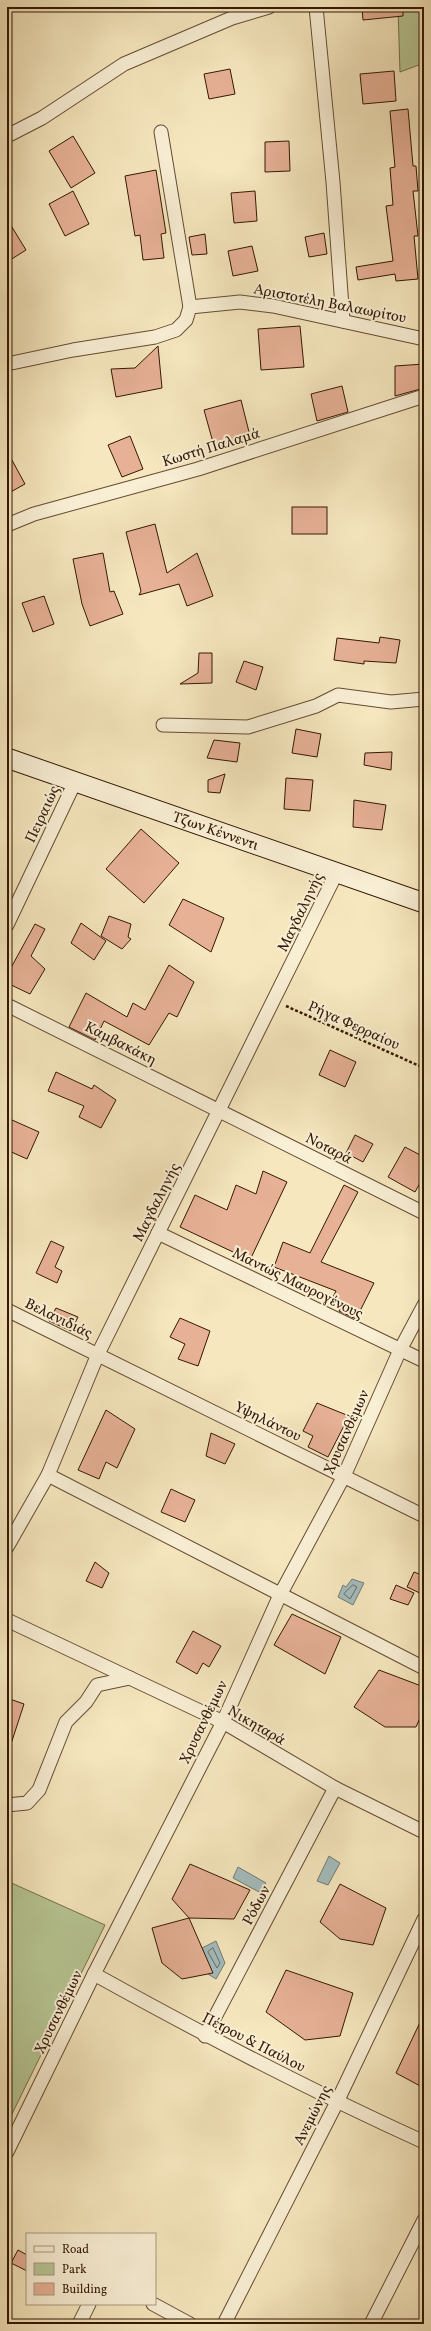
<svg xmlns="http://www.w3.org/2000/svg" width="431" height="2331" viewBox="0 0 431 2331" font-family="Vollkorn,serif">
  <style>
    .green { fill: #b7c795; stroke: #75704c }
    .water { fill: #a3bcbd; stroke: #767a73 }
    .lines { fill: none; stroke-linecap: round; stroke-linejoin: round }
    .shore { stroke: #6b6a60; stroke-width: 1 }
    .building { fill: #e7b196; stroke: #331804 }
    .street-casing { stroke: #644c32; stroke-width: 15 }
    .secondary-casing { stroke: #331804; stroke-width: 21 }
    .path { stroke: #331804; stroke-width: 2.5; stroke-dasharray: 3 2; stroke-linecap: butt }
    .street { stroke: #f9efd5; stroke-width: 13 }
    .secondary { stroke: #f9efd5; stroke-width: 19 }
    .labels { text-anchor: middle; stroke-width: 4; stroke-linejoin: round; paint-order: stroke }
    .street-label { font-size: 15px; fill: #331804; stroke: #f9efd5 }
  </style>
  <rect width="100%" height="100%" fill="#f6e7be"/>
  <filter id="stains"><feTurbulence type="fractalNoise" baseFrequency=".005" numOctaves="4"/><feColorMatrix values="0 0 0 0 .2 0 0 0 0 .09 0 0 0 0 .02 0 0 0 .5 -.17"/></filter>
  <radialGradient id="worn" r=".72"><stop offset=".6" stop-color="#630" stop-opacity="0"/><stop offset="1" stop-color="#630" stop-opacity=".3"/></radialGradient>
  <g class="green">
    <polygon points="398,7 424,7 424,63 400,72"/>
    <polygon points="7,1881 105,1925 7,2124"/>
  </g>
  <g class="water">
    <polygon points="352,1579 364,1583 353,1605 338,1597 343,1585 346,1587"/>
    <polygon points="329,1856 340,1863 328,1885 317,1881"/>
    <polygon points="238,1867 266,1883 259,1892 233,1878"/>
    <polygon points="216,1941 225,1963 216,1979 208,1974 202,1948"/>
  </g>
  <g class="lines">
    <g class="shore">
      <polygon points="353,1585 357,1587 350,1599 344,1594"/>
      <polygon points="213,1948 220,1963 217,1968 208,1952"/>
    </g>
  </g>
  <g class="building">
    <polygon points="362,7 403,7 403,16 363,20"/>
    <polygon points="230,69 235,94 209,99 204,74"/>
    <polygon points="394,71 396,101 363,104 360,74"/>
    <polygon points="408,109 413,166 416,166 418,191 413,191 418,236 414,236 418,279 396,281 395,274 358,280 356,267 393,261 386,206 393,205 390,168 395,167 390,111"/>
    <polygon points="73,136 95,173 71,188 49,151"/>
    <polygon points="289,141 290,171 265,172 265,142"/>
    <polygon points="156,170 166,233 161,234 164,258 143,260 140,235 135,236 125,176"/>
    <polygon points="73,191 89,224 65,236 49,204"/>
    <polygon points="255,191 257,221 234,223 231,193"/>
    <polygon points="7,219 26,250 7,262"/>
    <polygon points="324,233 327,254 309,257 305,237"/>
    <polygon points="205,234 207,254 192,255 189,237"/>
    <polygon points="252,246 258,271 233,276 228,251"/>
    <polygon points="300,326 304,367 261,370 258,329"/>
    <polygon points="158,346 162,388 116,397 111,369 135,368"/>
    <polygon points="424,364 424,388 395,396 395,366"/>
    <polygon points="342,386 348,412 317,421 311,394"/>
    <polygon points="241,400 250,436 214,446 204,410"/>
    <polygon points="130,436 143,469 122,477 108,445"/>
    <polygon points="7,451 25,484 7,494"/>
    <rect x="292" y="507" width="35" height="27"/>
    <polygon points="155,524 167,573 197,553 213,596 187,606 179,584 139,595 141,591 126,532"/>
    <polygon points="103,553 110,592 114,591 123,614 90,626 82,604 73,559"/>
    <polygon points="44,596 54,624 33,632 22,603"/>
    <polygon points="380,637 400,640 396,663 364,661 364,664 334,660 337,638 379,643"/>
    <polygon points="199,653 212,653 212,683 180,684 198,673"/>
    <polygon points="244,661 263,667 256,690 236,682"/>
    <polygon points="296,729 321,734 317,757 292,753"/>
    <polygon points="214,740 240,743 237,762 207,758"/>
    <polygon points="392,752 391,770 364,765 365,753"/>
    <polygon points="225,774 220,793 208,792 208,780"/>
    <polygon points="286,778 313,780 310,811 284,809"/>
    <polygon points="354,800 386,805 382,830 353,827"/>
    <polygon points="141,829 179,863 144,903 106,869"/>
    <polygon points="183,899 224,918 211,952 169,925"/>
    <polygon points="109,916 131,924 128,937 131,939 122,949 101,936"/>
    <polygon points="81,923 106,941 94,960 71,943"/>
    <polygon points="35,924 45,929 31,956 45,969 30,994 7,983 7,975"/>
    <polygon points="169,965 194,982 177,1017 169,1013 149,1045 104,1021 95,1040 69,1027 86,993 127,1017 133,1003 145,1010"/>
    <polygon points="330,1050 356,1062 345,1087 319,1075"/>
    <polygon points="56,1072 92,1089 94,1085 116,1100 101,1128 79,1117 84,1106 48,1091"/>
    <polygon points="12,1120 39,1132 27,1159 7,1150 7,1132"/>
    <polygon points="355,1135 373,1144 363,1162 346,1153"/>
    <polygon points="405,1147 424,1157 424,1176 415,1192 388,1177"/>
    <polygon points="263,1171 287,1182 250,1260 180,1227 195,1195 227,1210 236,1185 256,1194"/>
    <polygon points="344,1185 358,1192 321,1262 374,1283 356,1319 339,1311 342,1306 332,1299 336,1291 274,1267 283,1242 310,1253"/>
    <polygon points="51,1241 64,1247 55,1267 62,1271 57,1283 36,1273"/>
    <polygon points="56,1308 78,1317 71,1331 49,1321"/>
    <polygon points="180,1318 210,1331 198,1366 178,1359 185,1344 170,1337"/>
    <polygon points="317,1403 349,1416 328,1457 308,1447 313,1436 303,1431"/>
    <polygon points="106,1410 135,1429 117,1468 106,1462 99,1479 78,1470"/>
    <polygon points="211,1433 235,1444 225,1464 206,1456"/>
    <polygon points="171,1489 195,1500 185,1522 161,1512"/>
    <polygon points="95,1562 109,1573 102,1588 86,1581"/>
    <polygon points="414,1572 424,1576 424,1595 407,1587"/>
    <polygon points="396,1585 414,1593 408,1605 390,1599"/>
    <polygon points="292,1614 341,1637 325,1674 274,1645"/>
    <polygon points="193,1631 221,1646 209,1667 203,1663 197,1674 176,1662"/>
    <polygon points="379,1670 424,1687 424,1709 416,1727 385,1727 354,1707"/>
    <polygon points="7,1698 24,1704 10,1747 7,1747"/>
    <polygon points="190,1864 250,1890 234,1919 189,1918 172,1899"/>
    <polygon points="340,1884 386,1908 373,1945 340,1939 320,1922"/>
    <polygon points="189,1918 213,1973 182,1979 162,1963 152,1928"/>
    <polygon points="286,1970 353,1993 340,2036 305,2040 266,2012"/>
    <polygon points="424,2014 424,2088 396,2073"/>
    <polygon points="18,2250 27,2255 27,2271 11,2263"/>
  </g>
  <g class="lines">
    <g class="street-casing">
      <g id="street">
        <polyline points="316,7 333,182 343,321"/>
        <polyline points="161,132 190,307"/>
        <polyline points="7,136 42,118 124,64 232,18 269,7"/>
        <polyline points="7,364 73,350 155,337 176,330 186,320 190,307 240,302 273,306 424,339"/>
        <polyline points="7,525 34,514 198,469 424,396"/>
        <polyline points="163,725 248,727 316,706 338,695 391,702 424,699"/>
        <polyline points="7,925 75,782"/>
        <polyline points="7,1005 424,1213"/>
        <polyline points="158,1233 424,1361"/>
        <polyline points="7,1310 424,1516"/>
        <polyline points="48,1475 424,1668"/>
        <polyline points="7,1547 48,1475 98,1354 337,872"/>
        <polyline points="7,1620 223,1722 335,1788 424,1832"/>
        <polyline points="7,1805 27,1803 39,1790 66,1722 86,1702 97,1685 130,1678"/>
        <path d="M 94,1974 C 202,2034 311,2091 424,2142"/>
        <polyline points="205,2036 335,1788"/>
        <polyline points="7,2152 94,1974 223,1722 280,1595 344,1476 400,1350 424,1305"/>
        <polyline points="153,2304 190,2324"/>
        <polyline points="79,2324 89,2304"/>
        <polyline points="224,2324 337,2102 424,1919"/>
        <polyline points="371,2324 424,2220"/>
      </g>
    </g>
    <g class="secondary-casing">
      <g id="secondary">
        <path id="s1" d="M 7,758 L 424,903"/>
      </g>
    </g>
    <polyline class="path" points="286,1006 424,1068"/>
    <use href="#street" class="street"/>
    <use href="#secondary" class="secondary"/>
  </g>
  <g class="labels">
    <g class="street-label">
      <text transform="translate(330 303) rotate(11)" y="5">Αριστοτέλη Βαλαωρίτου</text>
      <text transform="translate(211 447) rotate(-17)" y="5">Κωστή Παλαμά</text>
      <text transform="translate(42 814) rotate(-65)" y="5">Πειραιώς</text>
      <text dy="5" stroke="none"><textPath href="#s1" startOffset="221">Τζων Κέννεντι</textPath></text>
      <text transform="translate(300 912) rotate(-64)" y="5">Μαγδαληνής</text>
      <text transform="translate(354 1025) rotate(24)" y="5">Ρήγα Φερραίου</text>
      <text transform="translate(121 1043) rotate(27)" y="5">Καμβακάκη</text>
      <text transform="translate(329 1148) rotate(27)" y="5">Νοταρά</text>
      <text transform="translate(156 1202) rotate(-63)" y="5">Μαγδαληνής</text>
      <text transform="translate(298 1283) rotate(26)" y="5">Μαντώς Μαυρογένους</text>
      <text transform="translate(59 1318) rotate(26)" y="5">Βελανιδιάς</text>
      <text transform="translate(268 1421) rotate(26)" y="5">Υψηλάντου</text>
      <text transform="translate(346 1432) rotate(-66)" y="5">Χρυσανθέμων</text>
      <text transform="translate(203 1722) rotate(-64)" y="5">Χρυσανθέμων</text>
      <text transform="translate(257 1725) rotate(30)" y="5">Νικηταρά</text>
      <text transform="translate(256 1905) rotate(-62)" y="5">Ρόδων</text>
      <text transform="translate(58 2012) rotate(-64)" y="5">Χρυσανθέμων</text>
      <text transform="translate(254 2042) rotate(27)" y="5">Πέτρου &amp; Παύλου</text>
      <text transform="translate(312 2115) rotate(-63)" y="5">Ανεμώνης</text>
    </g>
  </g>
  <rect width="431" height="2331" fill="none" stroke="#f6e7be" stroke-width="24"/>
  <rect x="8" y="8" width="415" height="2315" fill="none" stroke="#331804" stroke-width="2"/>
  <rect x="12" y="12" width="407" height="2307" fill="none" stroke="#331804"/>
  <rect x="26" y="2233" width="130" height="72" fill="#f9efd5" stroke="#aa9981"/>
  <rect x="34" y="2246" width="20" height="6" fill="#f9efd5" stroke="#aa9981"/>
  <text x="62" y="2253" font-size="12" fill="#331804">Road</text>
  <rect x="34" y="2263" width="20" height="12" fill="#b7c795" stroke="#aa9981"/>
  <text x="62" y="2273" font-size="12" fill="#331804">Park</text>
  <rect x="34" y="2283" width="20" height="12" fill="#e7b196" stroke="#aa9981"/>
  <text x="62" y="2293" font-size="12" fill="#331804">Building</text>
  <rect width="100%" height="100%" filter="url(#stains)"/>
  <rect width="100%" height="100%" fill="url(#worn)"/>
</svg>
